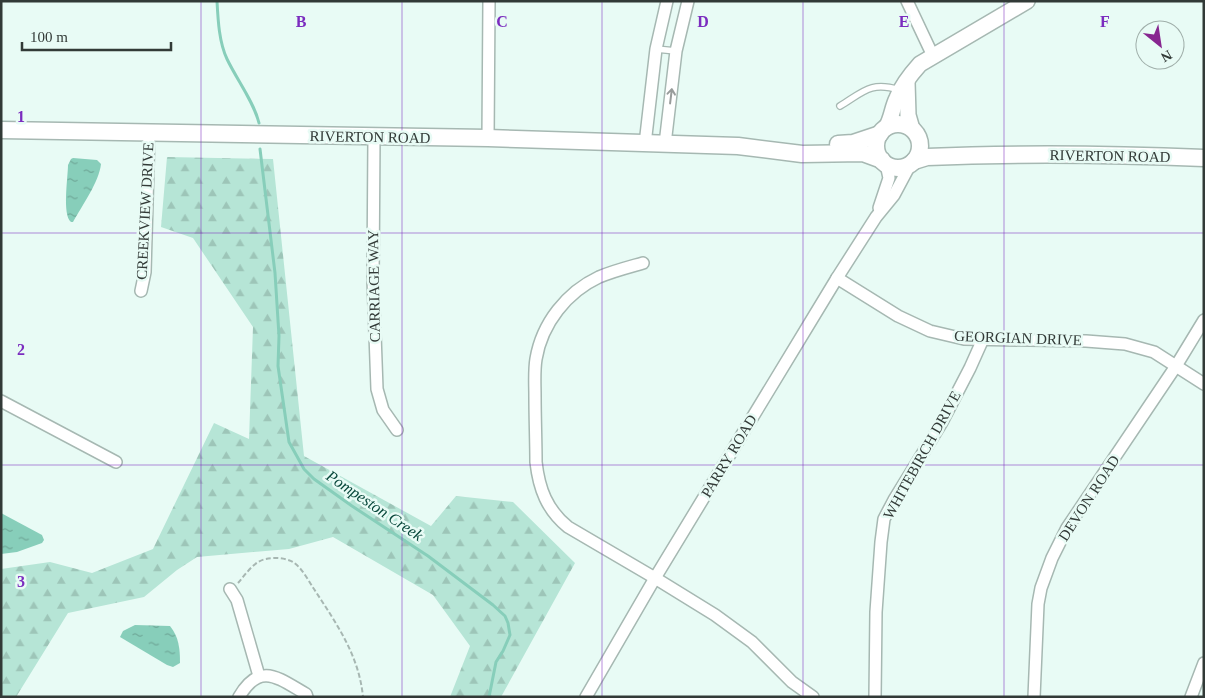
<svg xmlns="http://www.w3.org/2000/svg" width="1205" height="698" viewBox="0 0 1205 698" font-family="'Times New Roman',serif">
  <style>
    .forest { fill: url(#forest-firs) }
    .water { fill: url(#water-ripples) }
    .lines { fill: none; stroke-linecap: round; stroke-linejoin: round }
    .stream { stroke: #87ceba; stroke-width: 3 }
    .service-casing { stroke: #a6b8b2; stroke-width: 8 }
    .minor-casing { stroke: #a6b8b2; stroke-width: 14 }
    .tertiary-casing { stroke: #a6b8b2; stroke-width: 18 }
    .secondary-casing { stroke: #a6b8b2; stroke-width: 19 }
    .path { stroke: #a7b7b2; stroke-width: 2; stroke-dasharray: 5 2.5; stroke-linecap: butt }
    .service { stroke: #fff; stroke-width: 5.5 }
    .minor { stroke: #fff; stroke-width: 11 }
    .tertiary { stroke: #fff; stroke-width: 15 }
    .secondary { stroke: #fff; stroke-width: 16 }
    .oneway { stroke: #989c9b }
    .grid { fill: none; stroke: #7b2cbf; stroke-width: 1; stroke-opacity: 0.55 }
    .labels { text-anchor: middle; stroke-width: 5; stroke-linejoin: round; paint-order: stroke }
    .street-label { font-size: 15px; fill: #323a37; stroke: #e8fbf5 }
    .water-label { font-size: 16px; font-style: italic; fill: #07473a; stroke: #e8fbf5 }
    .grid-label { font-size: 16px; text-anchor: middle; font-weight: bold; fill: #7b2cbf; stroke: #e8fbf5; stroke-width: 5; stroke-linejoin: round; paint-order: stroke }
  </style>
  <defs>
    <pattern id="forest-firs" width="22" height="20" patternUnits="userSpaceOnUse" patternTransform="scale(1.25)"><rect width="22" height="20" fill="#b6e5d6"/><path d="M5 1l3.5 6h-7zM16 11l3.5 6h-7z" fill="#9dc5b8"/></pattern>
    <pattern id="water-ripples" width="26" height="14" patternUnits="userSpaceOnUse" patternTransform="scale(1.25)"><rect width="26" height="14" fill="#87ceba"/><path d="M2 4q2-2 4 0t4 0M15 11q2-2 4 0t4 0" fill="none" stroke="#6fa898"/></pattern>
  </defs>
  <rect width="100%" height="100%" fill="#e8fbf5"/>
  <polygon class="forest" points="167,157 273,159 304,456 431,526 456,496 513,502 575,563 501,697 450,697 470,646 433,595 333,537 289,549 197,557 177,570 144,597 68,613 16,697 1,697 1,569 50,562 92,573 153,549 214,423 249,439 253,327 193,238 161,227"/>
  <g class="water">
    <path d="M 73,158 L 97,160 L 101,164 C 99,182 82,206 73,222 L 71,222 C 62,215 68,177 68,165 L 71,159 Z"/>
    <polygon points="1,513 42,535 44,540 42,543 17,552 1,554"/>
    <path d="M 135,625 L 170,626 C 179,637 180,649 180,663 L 173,667 L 167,665 L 120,637 L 123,631 Z"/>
  </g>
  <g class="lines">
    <g class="stream">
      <path d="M 217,1 C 218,20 219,42 227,59 C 237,80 254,102 259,123"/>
      <polyline points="260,149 275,273 279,336 278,366 289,442 304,469 314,479 352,506 428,556 493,605 505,616 508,623 510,635 503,651 496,662 489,697"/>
    </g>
    <g class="service-casing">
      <g id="service">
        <polyline points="656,49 676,51"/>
        <path d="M 840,106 C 863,92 871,81 899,90"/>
      </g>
    </g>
    <g class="minor-casing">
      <g id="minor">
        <polyline points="907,1 933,56"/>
        <polyline points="374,137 373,279 377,389 383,410 397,430"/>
        <polyline points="488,138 489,1"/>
        <polyline points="645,144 656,49 667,1"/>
        <polyline points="665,144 676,51 688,1"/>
        <polyline points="879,208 889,178 886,164"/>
        <path d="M 643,263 C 629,267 613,271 599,277 C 567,292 542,323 536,359 C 534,371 535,384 535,397 C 535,419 536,441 536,462 C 539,489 547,510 568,527 L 655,578 L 715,615 L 752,642 L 792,682 L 813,697"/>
        <polyline points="837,278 898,316 930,331 964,339 1086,341 1125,344 1154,352 1204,384"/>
        <polyline points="141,291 145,272 149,132"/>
        <polyline points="1,401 116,462"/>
        <polyline points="230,589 237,600 259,676"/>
        <path d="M 239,697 C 260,661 278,678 306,694 L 307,697"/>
        <polyline points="586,697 655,578 837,278 876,217 894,195 910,165"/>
        <polyline points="875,697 876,612 881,542 884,519 894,500 942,422 970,368 983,339"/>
        <polyline points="1034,697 1038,604 1041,588 1052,558 1067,528 1176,366 1204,320"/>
        <polyline points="1191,697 1204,663"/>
      </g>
    </g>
    <g class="tertiary-casing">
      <g id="tertiary">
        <polyline points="907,82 908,115 912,129"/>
        <path d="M 886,128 C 892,118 892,108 897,98 C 902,85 911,74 920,64 L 1027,1"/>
      </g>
    </g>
    <g class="secondary-casing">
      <g id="secondary">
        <circle cx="898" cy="146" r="22"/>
        <polyline points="1,130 488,138 738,146 802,154 863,153 882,160"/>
        <polyline points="838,144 853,143 880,134"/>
        <path d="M 914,161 L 927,157 C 1019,153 1111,154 1204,158"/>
      </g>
    </g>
    <path class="path" d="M 238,583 C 246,574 254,561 266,559 C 274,557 286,558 293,562 C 302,568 308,580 314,589 C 336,623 359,655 363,697"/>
    <use href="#service" class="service"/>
    <use href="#minor" class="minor"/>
    <use href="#tertiary" class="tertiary"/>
    <use href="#secondary" class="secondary"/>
  </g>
  <defs><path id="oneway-shaft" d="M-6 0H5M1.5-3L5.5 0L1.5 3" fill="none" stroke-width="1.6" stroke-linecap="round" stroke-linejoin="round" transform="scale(1.25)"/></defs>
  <use class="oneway" href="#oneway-shaft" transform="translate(671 96) rotate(-83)"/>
  <path class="grid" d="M 201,1 L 201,697M 402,1 L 402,697M 602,1 L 602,697M 803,1 L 803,697M 1004,1 L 1004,697M 1,233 L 1204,233M 1,465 L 1204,465"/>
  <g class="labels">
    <g class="street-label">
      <text transform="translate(370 137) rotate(1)" y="5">RIVERTON ROAD</text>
      <text transform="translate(1110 156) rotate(1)" y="5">RIVERTON ROAD</text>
      <text transform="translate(145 211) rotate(-87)" y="5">CREEKVIEW DRIVE</text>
      <text transform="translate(374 286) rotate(-91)" y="5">CARRIAGE WAY</text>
      <text transform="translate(1018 338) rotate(2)" y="5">GEORGIAN DRIVE</text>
      <text transform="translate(922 455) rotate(-61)" y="5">WHITEBIRCH DRIVE</text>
      <text transform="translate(729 456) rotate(-59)" y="5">PARRY ROAD</text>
      <text transform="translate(1089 498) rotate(-57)" y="5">DEVON ROAD</text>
    </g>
    <g class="water-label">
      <text transform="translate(375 505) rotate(34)" y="6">Pompeston Creek</text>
    </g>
  </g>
  <g class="grid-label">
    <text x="301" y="27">B</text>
    <text x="502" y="27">C</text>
    <text x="703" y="27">D</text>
    <text x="904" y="27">E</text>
    <text x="1105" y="27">F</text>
    <text x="21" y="122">1</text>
    <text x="21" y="355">2</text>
    <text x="21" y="587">3</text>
  </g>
  <rect width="1205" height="698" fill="none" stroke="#323a37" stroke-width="5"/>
  <g transform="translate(1160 45) rotate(150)"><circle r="24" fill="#e8fbf5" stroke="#9faea9"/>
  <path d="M0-4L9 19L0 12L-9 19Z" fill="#872690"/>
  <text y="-8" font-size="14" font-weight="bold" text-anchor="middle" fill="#323a37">N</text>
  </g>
  <path d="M22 42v8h149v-8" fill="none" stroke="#323a37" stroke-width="2.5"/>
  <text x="30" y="42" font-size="15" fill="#323a37" stroke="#e8fbf5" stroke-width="4" paint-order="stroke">100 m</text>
</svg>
